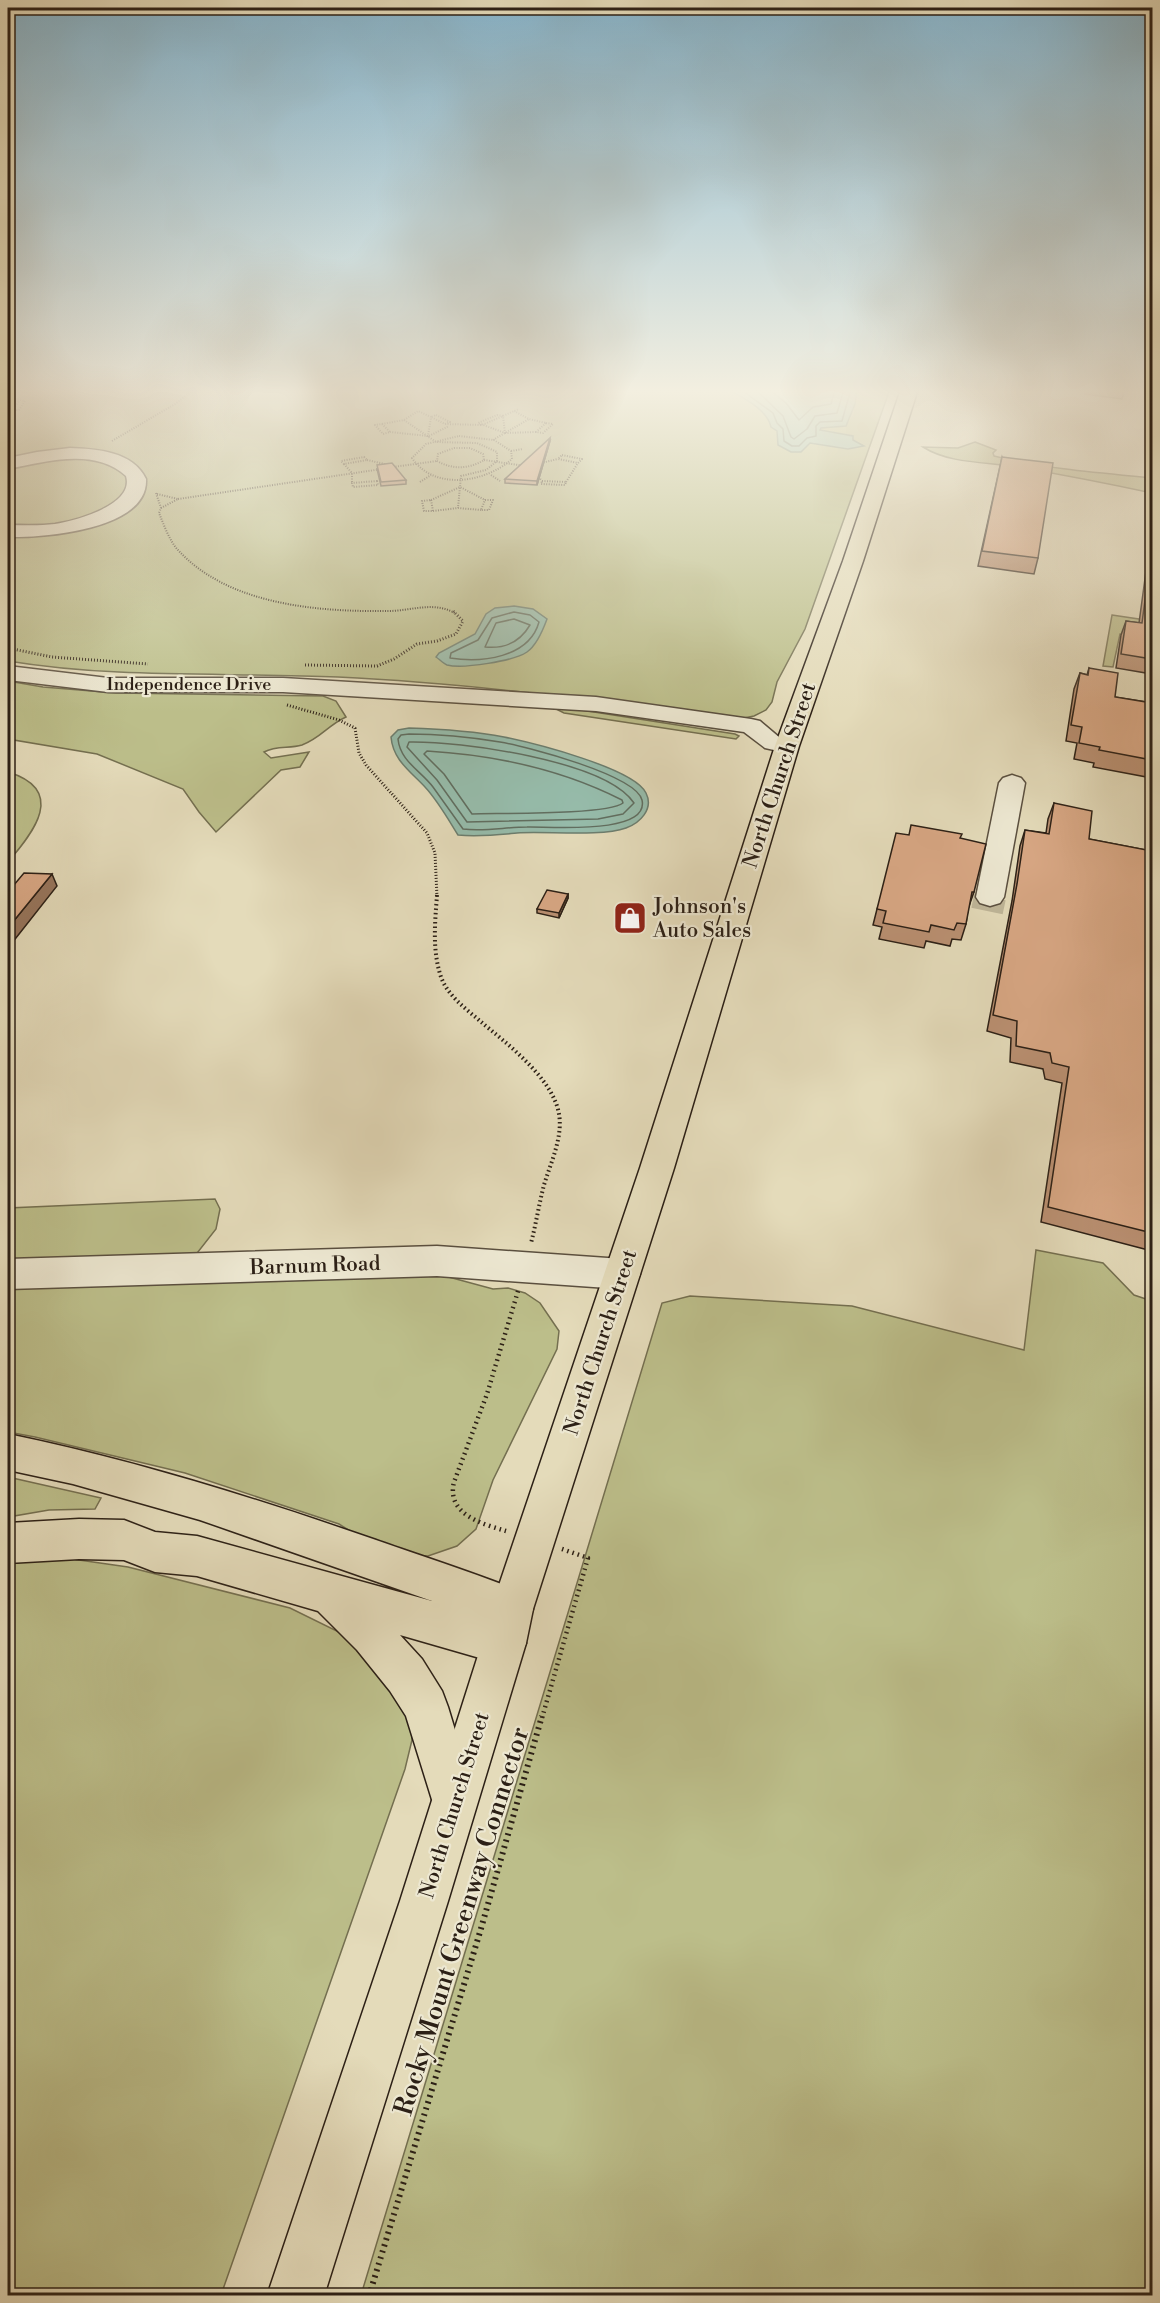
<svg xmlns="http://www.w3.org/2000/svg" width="1160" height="2303" viewBox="0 0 1160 2303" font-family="'Libre Bodoni',serif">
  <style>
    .green { fill: #bcbe8a; stroke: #746f50; stroke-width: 1.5 }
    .water { fill: #96bcab; stroke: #6c7e6f; stroke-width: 1.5 }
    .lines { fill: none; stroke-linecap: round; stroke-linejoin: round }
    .shore { stroke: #616e60; stroke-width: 1.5 }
    .minor-tunnel { stroke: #bfb699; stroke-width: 32; stroke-dasharray: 32 16; stroke-linecap: butt }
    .minor-casing { stroke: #5a4f3f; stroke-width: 3 }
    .major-casing { stroke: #2c2016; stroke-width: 3 }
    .highway-casing { stroke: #2c2016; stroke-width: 3 }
    .path-far4 { stroke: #2c2016; stroke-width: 2; stroke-dasharray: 1 1.5; stroke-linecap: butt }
    .path-far3 { stroke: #2c2016; stroke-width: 3; stroke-dasharray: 1 2; stroke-linecap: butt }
    .path-far2 { stroke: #2c2016; stroke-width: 4; stroke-dasharray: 1.5 3; stroke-linecap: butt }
    .path-far1 { stroke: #2c2016; stroke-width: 4.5; stroke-dasharray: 1.5 4; stroke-linecap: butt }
    .path { stroke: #2c2016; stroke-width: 6; stroke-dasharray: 2 4.5; stroke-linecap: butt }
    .minor { fill: #ede8d2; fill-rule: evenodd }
    .major { fill: #e4dbba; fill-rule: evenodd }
    .highway { fill: #e4dbba; fill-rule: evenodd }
    .wall { fill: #ba9072; stroke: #2c2016; stroke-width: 1.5 }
    .shaded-wall { fill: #97755c; stroke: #2c2016; stroke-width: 1.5 }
    .building { fill: #d8a784; stroke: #2c2016; stroke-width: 1.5 }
    .labels { text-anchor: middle; stroke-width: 4.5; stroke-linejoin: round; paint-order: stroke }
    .far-street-label { font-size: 18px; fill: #2c2016; stroke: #ede8d2 }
    .street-label { font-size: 21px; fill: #2c2016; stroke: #ede8d2 }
    .poi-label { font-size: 21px; fill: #2c2016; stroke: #ede8d2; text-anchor: start }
    .near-street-label { font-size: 26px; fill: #2c2016; stroke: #ede8d2 }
  </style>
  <rect width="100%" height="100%" fill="#e4dbba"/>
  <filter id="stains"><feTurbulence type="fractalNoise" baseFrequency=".00333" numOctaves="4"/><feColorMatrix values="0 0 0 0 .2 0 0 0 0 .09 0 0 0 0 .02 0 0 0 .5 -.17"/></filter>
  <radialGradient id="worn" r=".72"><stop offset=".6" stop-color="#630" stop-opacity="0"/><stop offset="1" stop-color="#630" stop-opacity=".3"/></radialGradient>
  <g class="green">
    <path d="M 8,389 L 890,389 L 805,629 L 777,682 L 772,702 L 766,710 L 754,716 L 739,719 C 606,702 472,683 338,677 C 227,672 117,679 8,661 Z"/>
    <path d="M 975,442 L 996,450 L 993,453 L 994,456 C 1046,469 1100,473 1152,478 L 1152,493 C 1106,483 1059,474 1012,466 C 983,462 948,463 923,447 L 958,448 Z"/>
    <polygon points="1112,615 1152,621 1152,639 1120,634 1113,667 1103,666"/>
    <path d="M 8,681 L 43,687 L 116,693 L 323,696 L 336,701 L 346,717 C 328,725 321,738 302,745 C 289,749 277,745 264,752 L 271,758 L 309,752 L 300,767 L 281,770 L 216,832 L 199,812 L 183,789 L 97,754 L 8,739 Z"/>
    <polygon points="562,707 735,734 739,736 736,739 564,713 554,708"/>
    <path d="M 8,772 C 67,790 34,832 8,862 Z"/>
    <polygon points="215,1199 220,1209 216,1229 194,1257 8,1261 8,1208"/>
    <polygon points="1036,1250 1103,1263 1134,1295 1152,1301 1152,2295 361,2295 662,1303 690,1296 852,1306 1024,1350"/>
    <polygon points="445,1276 493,1289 508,1288 525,1293 540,1303 559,1331 557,1349 493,1480 476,1529 457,1546 428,1556 407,1556 369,1543 339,1524 185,1473 35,1437 8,1432 8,1288"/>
    <polygon points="8,1477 101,1498 95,1509 49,1510 8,1517"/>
    <polygon points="58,1557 128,1567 290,1608 345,1635 410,1716 412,1740 405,1769 221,2295 8,2295 8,1564"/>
  </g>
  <g class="water">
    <path d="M 728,389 L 857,389 L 855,404 L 846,426 L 821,428 L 820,430 L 853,436 L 853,440 L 864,446 L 848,449 L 810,443 L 801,452 L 791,452 L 778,445 L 777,431 L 771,427 C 767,409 743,398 728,389 Z"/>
    <path d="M 514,606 L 533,609 L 547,619 C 543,630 537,645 527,652 C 514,661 463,669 447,665 C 444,664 439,659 436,657 L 439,653 L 475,634 L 486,614 L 495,608 Z"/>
    <path d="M 409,728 C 441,729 473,731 504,737 C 533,743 634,768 646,793 C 654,809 640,823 626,828 C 601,837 546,831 517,833 C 497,835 479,837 458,835 C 448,819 438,801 425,787 C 410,771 393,760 391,737 L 398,730 Z"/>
  </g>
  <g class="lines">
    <g class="shore">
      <polyline points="740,389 773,413 777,423 783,429 784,441 792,446 799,446 807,438 816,436 816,426 820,422 842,421 851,389"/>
      <polyline points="755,389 783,416 791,437 794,439 807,429 815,416 837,413 844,389"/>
      <polyline points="769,389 786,403 799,420 813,407 831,404 835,389"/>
      <path d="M 514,612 L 530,615 L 539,622 C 529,658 481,663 450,658 L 451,653 L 478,640 L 492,618 Z"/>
      <path d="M 514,619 L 530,625 C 520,642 504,649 485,647 L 496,623 Z"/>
      <path d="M 409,734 C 439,734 470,737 500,742 C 525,746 636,775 642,800 C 650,836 546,826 527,827 C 506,827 484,832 463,829 C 453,815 443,801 433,787 C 421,771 400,761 398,739 L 401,735 Z"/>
      <path d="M 409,742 C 459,741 605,760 634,803 L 623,814 L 598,819 L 467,822 L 437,780 L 407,747 Z"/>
      <path d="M 427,751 C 495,755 561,769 622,800 L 623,803 C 608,815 498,813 472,814 L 444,774 L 424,754 Z"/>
    </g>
    <polyline class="minor-tunnel" points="987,911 990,897"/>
    <g class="minor-casing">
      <g id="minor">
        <path d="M 70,448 C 96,449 133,451 146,479 C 149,530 42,538 8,537 L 8,525 C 23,525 39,526 55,524 C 75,521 135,505 126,476 C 94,447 45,462 8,469 L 8,458 L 37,452 Z"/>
        <polygon points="8,666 108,678 283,678 596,697 751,719 760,721 786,743 783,748 774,750 765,748 744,732 596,711 283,692 108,692 8,680"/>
        <polygon points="1012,775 1021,778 1025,783 1004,897 1000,903 990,906 980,903 976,897 999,783 1003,778"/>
        <polygon points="437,1246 622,1259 635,1263 640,1274 635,1285 622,1289 437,1276 8,1289 8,1259"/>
      </g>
    </g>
    <g class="major-casing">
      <polygon id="major" points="901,389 918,389 863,561 799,746 674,1168 533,1609 526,1643 448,1901 324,2296 267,2296 400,1901 482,1643 491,1609 640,1168 775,746 843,561"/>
    </g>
    <g class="highway-casing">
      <path id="highway" d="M 8,1434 C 134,1460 255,1498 376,1540 C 427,1558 478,1574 527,1594 L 533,1609 L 527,1624 L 519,1627 L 526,1643 L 519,1658 L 504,1665 L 400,1635 L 422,1659 L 442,1691 L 448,1707 L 477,1803 L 470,1819 L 454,1826 L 438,1819 L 406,1716 L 390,1691 L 357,1650 L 318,1611 L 197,1576 L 155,1572 L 124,1560 L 79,1559 L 8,1563 L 8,1523 L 79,1519 L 124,1520 L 155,1532 L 197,1536 L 432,1601 L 200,1520 L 73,1484 L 8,1470 Z"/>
    </g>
    <g class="path-far4">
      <polyline points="8,397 25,401 19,410 12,410 19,401"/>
      <polyline points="514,411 529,419 546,423"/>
      <polygon points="436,415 450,422 445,424 431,417"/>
      <polygon points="497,415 503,416 505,433 478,423"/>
      <polyline points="404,420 436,442 477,443 497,452 497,461 486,470 461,476 458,508"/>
      <polygon points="546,423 553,424 543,433 536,432"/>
      <polyline points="382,424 404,420 418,411 431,417 428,436 390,432"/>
      <polygon points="382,424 390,432 383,434 375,425"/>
      <polyline points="445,424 482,425 519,409"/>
      <polyline points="505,433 536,432"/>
      <polyline points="429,436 449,426"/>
      <path d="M 459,436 L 494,440 L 511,451 L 512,459 C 485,483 434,491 412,458 L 426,444 Z"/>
      <polyline points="493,440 529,419"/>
      <polyline points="112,441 175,404 195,389"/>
      <path d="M 454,448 L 470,448 L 483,454 L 484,460 C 469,469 453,470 437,461 L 438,454 Z"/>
      <polyline points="511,451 523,449"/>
      <polygon points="562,455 582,459 578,463 558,459"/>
      <polygon points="364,457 367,460 344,464 341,461"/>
      <polyline points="367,460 389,465"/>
      <polyline points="484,460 525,466"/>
      <polyline points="541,463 558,459"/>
      <polyline points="344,464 352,473 352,483"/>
      <polyline points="393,467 437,461"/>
      <polyline points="491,475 500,481"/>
      <polyline points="537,475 542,481"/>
      <polygon points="377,481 378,485 353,487 352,483"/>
      <polygon points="542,481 566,482 565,485 541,484"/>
      <polyline points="420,482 431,475"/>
      <polyline points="566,482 578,463"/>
      <path d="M 156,493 L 161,508 L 159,513 C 164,525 169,540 178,550 C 228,605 318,612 388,611 C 411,611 433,601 455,613"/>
      <polyline points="157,494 178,499 161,508"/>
      <polyline points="178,499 382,469"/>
      <polyline points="431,500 460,487 485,500"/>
      <polygon points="431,500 433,511 424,511 422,501"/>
      <polygon points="485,500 493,500 489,510 481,510"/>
      <polyline points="433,511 458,508 481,510"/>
    </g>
    <g class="path-far3">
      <polyline points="8,648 52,657 148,664"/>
      <polyline points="305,665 377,666 394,659 417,644 437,641 456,634 463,621 453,611"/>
      <polyline points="287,705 339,720 355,728 359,753 366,765 427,833 435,853 437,897"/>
    </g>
    <path class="path-far2" d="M 437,895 C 435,923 432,950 441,977 C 448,996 465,1008 480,1021 C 506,1043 553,1078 559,1114 C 563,1137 551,1162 544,1185 C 539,1204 536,1224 531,1243"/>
    <g class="path-far1">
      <path d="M 506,1531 C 482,1524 446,1514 454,1482 L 487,1394 L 518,1291"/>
      <polyline points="542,1718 588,1558 562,1549"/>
    </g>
    <polyline class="path" points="369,2296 480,1932 542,1716"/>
    <use href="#minor" class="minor"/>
    <use href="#major" class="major"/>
    <use href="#highway" class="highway"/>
  </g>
  <g class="wall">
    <polygon points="1086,389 1125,389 1122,399 1085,394"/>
    <polygon points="550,441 537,485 505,483 505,479"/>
    <polygon points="1002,457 1038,558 1034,574 978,566"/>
    <polygon points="377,469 406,480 406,484 381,486"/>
    <polygon points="1152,540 1152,674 1116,668 1121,635 1126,621 1139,623 1149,549"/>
    <polygon points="1089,668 1115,697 1152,703 1152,778 1093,767 1094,763 1074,759 1077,743 1066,741 1074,689 1080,673 1087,675"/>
    <polygon points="1054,803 1089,839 1152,851 1152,1251 1041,1222 1062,1083 1045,1079 1043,1069 1010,1062 1011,1038 987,1031 1012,901 1020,846 1025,830 1046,833 1048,819"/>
    <polygon points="908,835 960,838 974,892 968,909 966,924 961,940 952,939 950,946 926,941 924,948 879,939 882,927 873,925 877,909"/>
    <polygon points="568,894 568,898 559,918 537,913 537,909"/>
  </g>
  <g class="shaded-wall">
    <polygon points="550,438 550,441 537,485 537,481"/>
    <polygon points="52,874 57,886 8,948 8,928"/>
    <polygon points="568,894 568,898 559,918 559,913"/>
  </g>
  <g class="building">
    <polygon points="550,438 537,481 505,479"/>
    <polygon points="1002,457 1053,463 1038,558 982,551"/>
    <polygon points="392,463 406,480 381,482 377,465"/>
    <polygon points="1152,547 1152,659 1121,654 1126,621 1142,623"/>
    <polygon points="1089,668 1118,673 1115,697 1152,703 1152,760 1099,750 1100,747 1079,743 1082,727 1071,725 1080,673 1088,675"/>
    <polygon points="1054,803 1092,811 1089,839 1152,851 1152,1233 1048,1207 1069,1067 1052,1063 1050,1053 1016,1046 1017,1021 993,1015 1017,884 1025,830 1049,834"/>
    <polygon points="911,825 962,834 960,838 986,844 974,892 972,892 966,924 957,923 954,930 931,925 929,932 883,923 886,911 877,909 896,833 909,835"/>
    <polygon points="24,873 52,874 8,928 8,892"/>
    <polygon points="547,890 568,894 559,913 537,909"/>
  </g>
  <linearGradient id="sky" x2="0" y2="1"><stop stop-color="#87b7d0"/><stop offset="0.55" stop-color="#f3efe0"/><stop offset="1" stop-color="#f3efe0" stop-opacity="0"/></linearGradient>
  <rect width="1160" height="712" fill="url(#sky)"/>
  <defs>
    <g id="shop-square" transform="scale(1.725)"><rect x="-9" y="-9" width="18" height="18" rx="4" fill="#8f2418" stroke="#ede8d2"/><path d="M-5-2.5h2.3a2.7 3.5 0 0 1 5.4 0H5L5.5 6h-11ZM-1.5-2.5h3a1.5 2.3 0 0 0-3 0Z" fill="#fff"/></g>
  </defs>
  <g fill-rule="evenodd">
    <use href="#shop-square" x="630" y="918"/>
  </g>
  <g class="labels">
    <g class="far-street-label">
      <text x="189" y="690">Independence Drive</text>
    </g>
    <g class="street-label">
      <text transform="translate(779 775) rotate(-72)" y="7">North Church Street</text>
      <text transform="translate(315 1265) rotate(-2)" y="7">Barnum Road</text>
      <text transform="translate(600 1342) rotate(-72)" y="7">North Church Street</text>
      <text transform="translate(454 1805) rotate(-73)" y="7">North Church Street</text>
    </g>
    <g class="poi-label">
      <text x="653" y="913">Johnson's<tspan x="653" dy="24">Auto Sales</tspan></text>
    </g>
    <g class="near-street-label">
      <text transform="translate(461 1921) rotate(-73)" y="9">Rocky Mount Greenway Connector</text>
    </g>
  </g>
  <rect width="1160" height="2303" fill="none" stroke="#e4dbba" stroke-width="30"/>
  <rect x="9" y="9" width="1142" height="2285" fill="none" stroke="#2c2016" stroke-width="3"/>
  <rect x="15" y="15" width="1130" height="2273" fill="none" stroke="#2c2016" stroke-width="1.5"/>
  <rect width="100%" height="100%" filter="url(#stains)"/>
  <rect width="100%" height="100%" fill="url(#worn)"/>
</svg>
